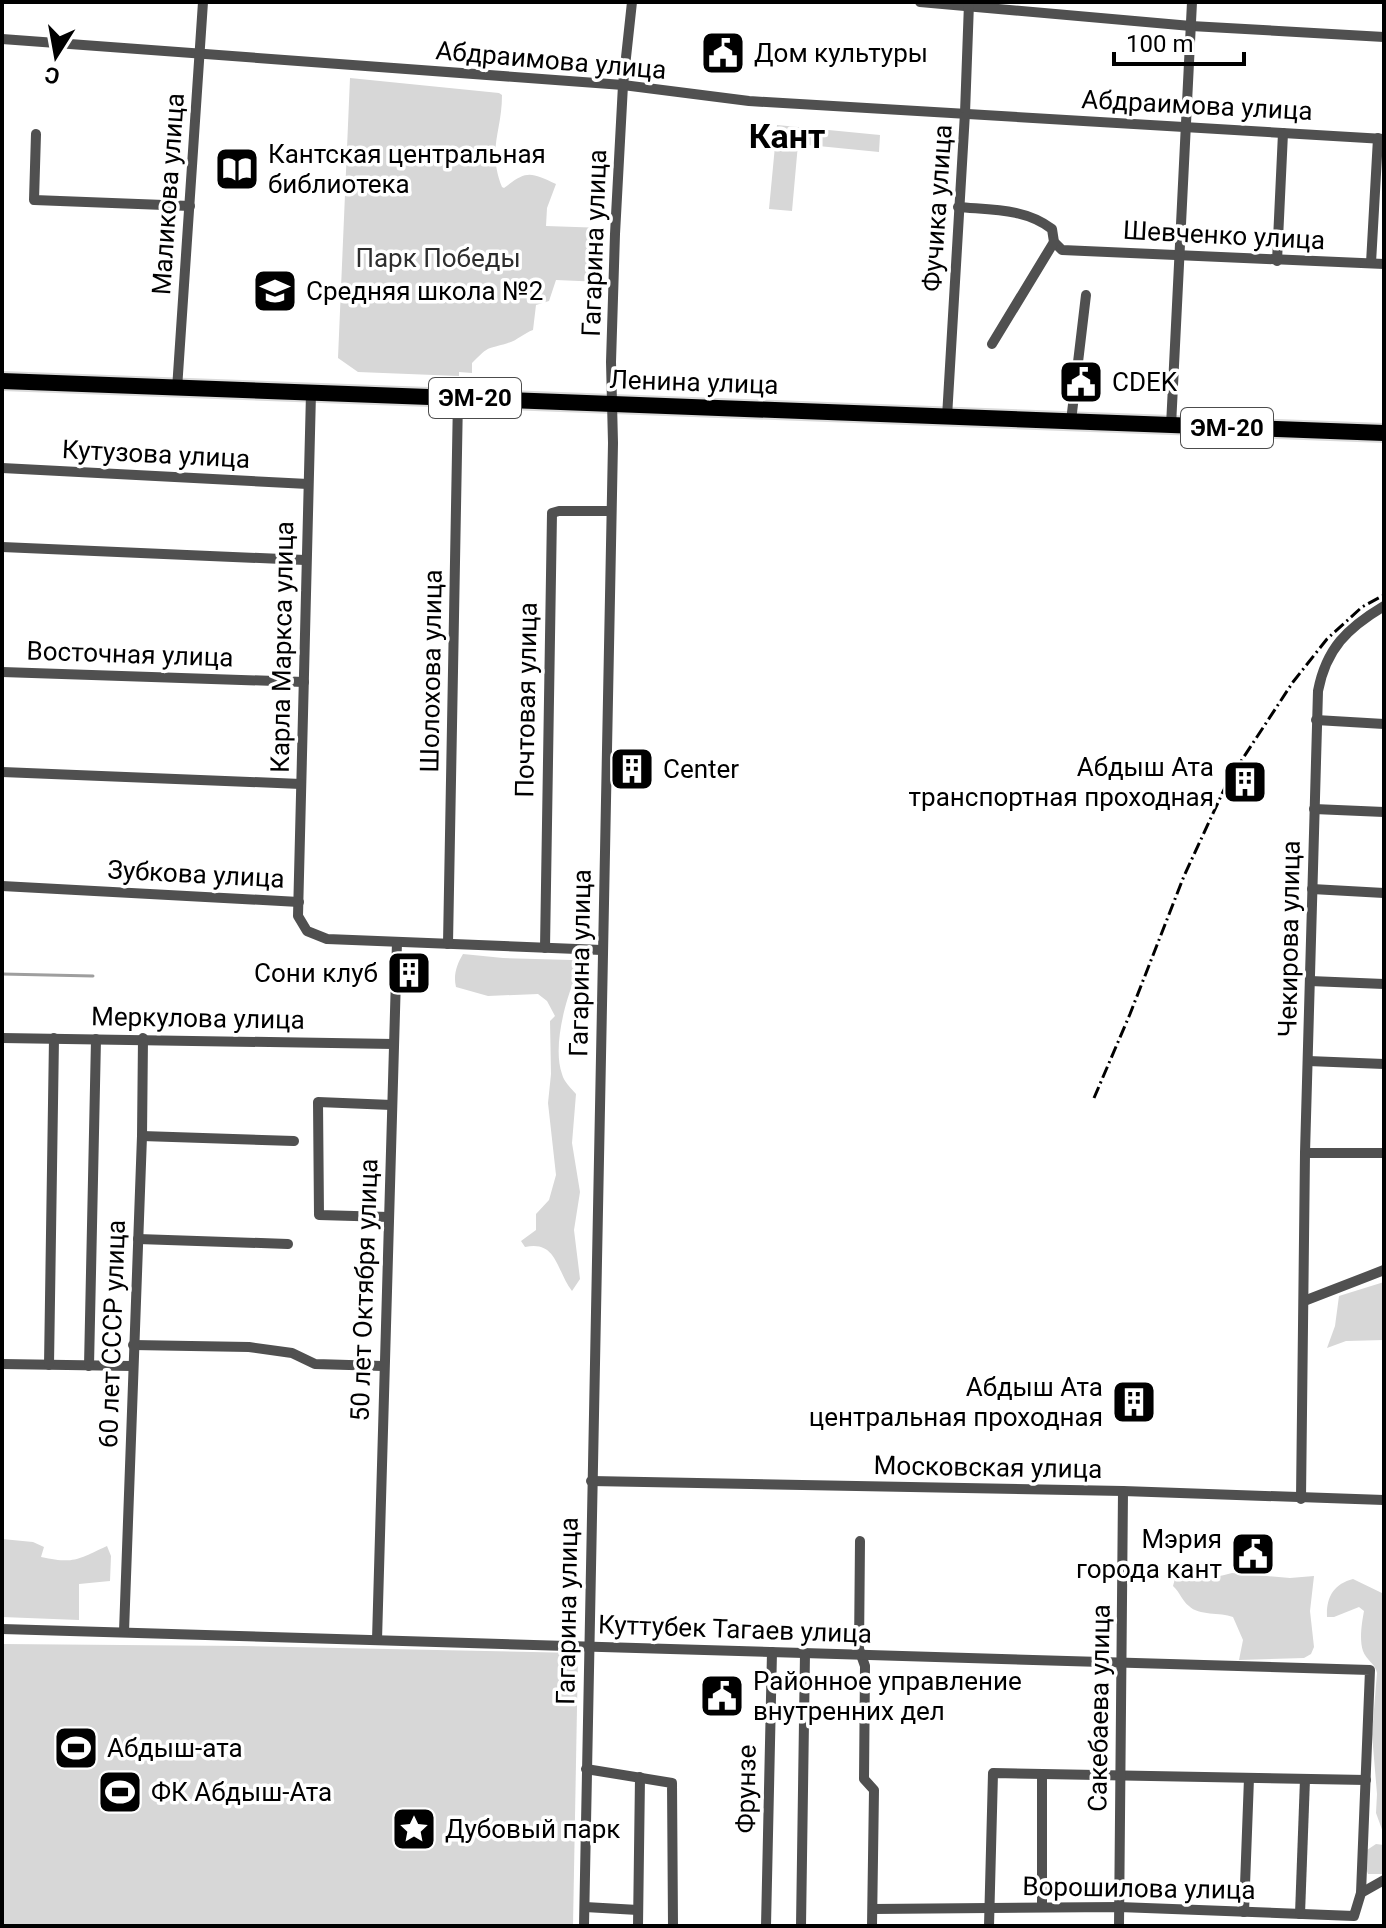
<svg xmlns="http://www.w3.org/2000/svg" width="1386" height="1928" viewBox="0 0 1386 1928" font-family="Roboto,sans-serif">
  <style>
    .green { fill: #d7d7d7 }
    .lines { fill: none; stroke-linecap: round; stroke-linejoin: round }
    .stream { stroke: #9e9e9e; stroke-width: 3 }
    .primary-casing { stroke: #dbdbdb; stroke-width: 20 }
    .minor { stroke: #505050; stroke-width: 10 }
    .primary { stroke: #000; stroke-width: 16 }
    .rail { stroke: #000; stroke-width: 3; stroke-dasharray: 12 4 2 4; stroke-linecap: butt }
    .labels { text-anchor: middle; stroke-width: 7; stroke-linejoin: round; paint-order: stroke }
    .shield { fill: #fff; stroke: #4c4c4c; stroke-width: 2 }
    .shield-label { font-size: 24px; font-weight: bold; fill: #000 }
    .poi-label { font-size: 26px; fill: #000; stroke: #fff; text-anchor: start }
    .street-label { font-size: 26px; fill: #000; stroke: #fff }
    .park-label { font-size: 26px; fill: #2e2e2e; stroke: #fff }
    .district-label { font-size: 34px; font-weight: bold; fill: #000; stroke: #fff }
  </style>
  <rect width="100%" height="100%" fill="#fff"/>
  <g class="green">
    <path d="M 350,78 L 499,93 L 502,95 C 502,132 487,149 502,187 L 504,188 C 527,170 530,172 556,184 L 547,208 L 546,226 L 605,228 L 602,282 L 556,280 L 549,301 L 536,305 L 533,330 C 524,333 518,340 508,343 C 486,350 491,344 472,363 L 472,373 L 459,372 L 459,376 L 358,372 L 338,358 Z"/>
    <polygon points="777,125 880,135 879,152 798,144 792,211 769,209"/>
    <path d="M 463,954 L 503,958 L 572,960 L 581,966 C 580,973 575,976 573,983 C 564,1006 553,1049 562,1074 C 564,1082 571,1088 576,1094 L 572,1143 L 580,1192 L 574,1230 L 580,1279 L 572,1291 C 556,1270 557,1240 525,1247 L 521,1241 L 536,1230 L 536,1214 L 549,1200 L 556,1175 L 548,1103 L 551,1074 L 550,1021 L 555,1016 L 547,1001 L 538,994 L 488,996 L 456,987 C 453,975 457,964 463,954 Z"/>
    <polygon points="1384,1282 1384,1340 1346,1341 1327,1348 1335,1326 1339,1296"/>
    <path d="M 2,1539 L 33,1542 L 44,1547 L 41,1557 C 74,1564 77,1560 107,1546 L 111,1556 L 110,1581 L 79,1584 L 79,1620 L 2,1617 Z"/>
    <path d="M 1232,1573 L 1290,1578 L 1314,1576 L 1310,1611 L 1314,1647 L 1311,1654 L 1304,1658 L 1239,1660 L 1243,1640 L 1233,1617 C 1220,1612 1199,1616 1189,1606 C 1182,1601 1180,1592 1173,1586 L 1176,1575 C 1195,1582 1213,1578 1232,1573 Z"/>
    <path d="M 1353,1579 L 1384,1594 L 1384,1835 L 1376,1813 L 1377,1794 L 1372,1734 L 1377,1673 C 1375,1663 1366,1660 1363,1651 C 1359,1639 1362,1622 1364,1611 L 1359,1607 L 1334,1617 L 1327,1617 C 1326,1597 1334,1584 1353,1579 Z"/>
    <polygon points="2,1644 242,1646 578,1653 573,1926 2,1926"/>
    <polygon points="1376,1844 1384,1845 1384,1874 1368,1874 1364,1863 1367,1850"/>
  </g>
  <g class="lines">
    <polyline class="stream" points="2,974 93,976"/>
    <g class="primary-casing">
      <polyline id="primary" points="2,381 1384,433"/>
    </g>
    <g class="minor">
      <polyline points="920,2 1191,26 1384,37"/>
      <polyline points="2,39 623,85 749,101 1384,139"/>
      <polyline points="36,134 34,200 190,206"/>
      <path d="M 958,207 C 991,210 1025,208 1052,229 L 1054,242 L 1062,250 L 1384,264"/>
      <polyline points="1277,261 1283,133"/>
      <polyline points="1371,263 1378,138"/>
      <polyline points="992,344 1054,242"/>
      <polyline points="177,389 203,2"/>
      <polyline points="311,393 298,916 307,931 327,939 602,950"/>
      <polyline points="947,417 965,113 969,3"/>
      <polyline points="1071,421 1086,295"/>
      <polyline points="1171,426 1192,2"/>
      <polyline points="2,468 308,484"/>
      <polyline points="2,547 305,560"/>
      <polyline points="2,672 304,682"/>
      <polyline points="1316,720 1384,724"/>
      <polyline points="2,772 301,784"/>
      <polyline points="1314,809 1384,812"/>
      <polyline points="2,886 299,902"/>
      <polyline points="1312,889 1384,893"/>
      <polyline points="448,944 458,398"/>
      <polyline points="545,948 552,513 559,511 611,511"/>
      <polyline points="1310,981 1384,984"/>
      <polyline points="2,1038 394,1044"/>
      <polyline points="1308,1061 1384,1064"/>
      <polyline points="142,1136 294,1141"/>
      <polyline points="1305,1153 1384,1153"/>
      <polyline points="389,1217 319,1215 318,1102 392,1105"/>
      <polyline points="138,1239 288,1244"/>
      <polyline points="1304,1301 1384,1270"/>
      <polyline points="133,1345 249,1347 292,1353 315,1364 383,1366"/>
      <polyline points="2,1364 132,1366"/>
      <polyline points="49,1365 54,1038"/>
      <polyline points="89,1366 96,1039"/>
      <polyline points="591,1481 1123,1491 1384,1500"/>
      <path d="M 1301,1499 L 1305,1153 L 1318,691 C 1326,649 1347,628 1384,606"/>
      <polyline points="860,1541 859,1649 865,1666 864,1779 874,1790 872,1926"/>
      <polyline points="2,1629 1370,1670 1361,1893"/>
      <polyline points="124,1632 142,1136 143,1038"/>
      <polyline points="377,1640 397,942"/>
      <polyline points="586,1769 672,1783 673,1926"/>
      <polyline points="585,1907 638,1910"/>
      <polyline points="1042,1907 1042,1774"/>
      <polyline points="873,1909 1119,1907 1354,1916 1361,1893 1384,1880"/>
      <polyline points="1244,1912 1249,1778"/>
      <polyline points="1300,1914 1305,1779"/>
      <polyline points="584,1926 613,443 611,362 615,234 623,85 632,2"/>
      <polyline points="638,1926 640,1777"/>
      <polyline points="766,1926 772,1652"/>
      <polyline points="801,1926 805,1653"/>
      <polyline points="989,1926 993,1773 1366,1780"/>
      <polyline points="1119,1926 1123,1491"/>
    </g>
    <use href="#primary" class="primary"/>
    <polyline class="rail" points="1094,1098 1130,1014 1184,876 1228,781 1293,682 1327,639 1362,607 1384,595"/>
  </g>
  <defs>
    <g id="civic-square" transform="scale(2.3)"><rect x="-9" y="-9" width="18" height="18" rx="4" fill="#000" stroke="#fff"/><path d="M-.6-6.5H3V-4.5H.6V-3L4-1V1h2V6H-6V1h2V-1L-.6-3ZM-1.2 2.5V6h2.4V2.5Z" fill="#fff"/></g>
    <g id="library-square" transform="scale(2.3)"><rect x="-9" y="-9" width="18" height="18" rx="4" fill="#000" stroke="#fff"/><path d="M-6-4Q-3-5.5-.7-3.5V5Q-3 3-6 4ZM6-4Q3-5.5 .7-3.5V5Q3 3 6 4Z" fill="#fff"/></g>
    <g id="school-square" transform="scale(2.3)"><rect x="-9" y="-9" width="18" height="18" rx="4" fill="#000" stroke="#fff"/><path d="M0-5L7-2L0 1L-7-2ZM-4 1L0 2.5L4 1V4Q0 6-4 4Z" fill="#fff"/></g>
    <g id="building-square" transform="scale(2.3)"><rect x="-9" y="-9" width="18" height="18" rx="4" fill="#000" stroke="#fff"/><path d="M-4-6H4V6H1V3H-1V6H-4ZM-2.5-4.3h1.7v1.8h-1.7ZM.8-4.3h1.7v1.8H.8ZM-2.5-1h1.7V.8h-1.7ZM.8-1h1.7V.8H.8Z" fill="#fff"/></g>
    <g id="stadium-square" transform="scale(2.3)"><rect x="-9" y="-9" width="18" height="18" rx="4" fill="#000" stroke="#fff"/><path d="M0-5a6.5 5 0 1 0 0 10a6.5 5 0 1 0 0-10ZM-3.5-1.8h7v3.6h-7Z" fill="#fff"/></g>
    <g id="sight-square" transform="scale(2.3)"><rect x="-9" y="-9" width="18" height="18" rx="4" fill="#000" stroke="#fff"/><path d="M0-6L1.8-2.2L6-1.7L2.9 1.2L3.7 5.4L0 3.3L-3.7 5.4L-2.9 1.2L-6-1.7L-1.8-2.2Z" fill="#fff"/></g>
  </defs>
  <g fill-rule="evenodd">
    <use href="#civic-square" x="723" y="53"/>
    <use href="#library-square" x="237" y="169"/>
    <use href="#school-square" x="275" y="291"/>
    <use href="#civic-square" x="1081" y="382"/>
    <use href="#building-square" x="632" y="769"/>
    <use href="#building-square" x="1245" y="782"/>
    <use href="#building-square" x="409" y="973"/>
    <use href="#building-square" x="1134" y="1402"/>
    <use href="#civic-square" x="1253" y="1554"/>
    <use href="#civic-square" x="722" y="1696"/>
    <use href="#stadium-square" x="76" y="1748"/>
    <use href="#stadium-square" x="120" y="1792"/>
    <use href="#sight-square" x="414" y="1829"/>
  </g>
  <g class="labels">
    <g class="shield">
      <rect x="429" y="378" width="92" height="40" rx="6"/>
      <rect x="1181" y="408" width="92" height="40" rx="6"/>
    </g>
    <g class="shield-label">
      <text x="475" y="406">ЭМ-20</text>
      <text x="1227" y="436">ЭМ-20</text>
    </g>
    <g class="poi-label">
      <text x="754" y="62">Дом культуры</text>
      <text x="268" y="163">Кантская центральная<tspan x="268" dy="30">библиотека</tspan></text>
      <text x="306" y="300">Средняя школа №2</text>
      <text x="1112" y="391">CDEK</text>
      <text x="1214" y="776" text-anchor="end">Абдыш Ата<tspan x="1214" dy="30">транспортная проходная</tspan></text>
      <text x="663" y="778">Center</text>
      <text x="378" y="982" text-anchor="end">Сони клуб</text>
      <text x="1103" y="1396" text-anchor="end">Абдыш Ата<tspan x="1103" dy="30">центральная проходная</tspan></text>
      <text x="1222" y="1548" text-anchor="end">Мэрия<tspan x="1222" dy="30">города кант</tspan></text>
      <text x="753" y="1690">Районное управление<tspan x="753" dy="30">внутренних дел</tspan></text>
      <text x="107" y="1757">Абдыш-ата</text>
      <text x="151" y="1801">ФК Абдыш-Ата</text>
      <text x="445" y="1838">Дубовый парк</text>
    </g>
    <g class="street-label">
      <text transform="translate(551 60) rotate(5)" y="9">Абдраимова улица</text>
      <text transform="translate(1197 105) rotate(3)" y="9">Абдраимова улица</text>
      <text transform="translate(168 194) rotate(-86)" y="9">Маликова улица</text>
      <text transform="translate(937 208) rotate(-86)" y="9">Фучика улица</text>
      <text transform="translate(1224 235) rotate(3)" y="9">Шевченко улица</text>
      <text transform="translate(594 243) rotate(-88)" y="9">Гагарина улица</text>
      <text transform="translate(694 382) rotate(2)" y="9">Ленина улица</text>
      <text transform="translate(156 454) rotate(3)" y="9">Кутузова улица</text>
      <text transform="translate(282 647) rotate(-89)" y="9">Карла Маркса улица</text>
      <text transform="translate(130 654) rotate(2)" y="9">Восточная улица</text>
      <text transform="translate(431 671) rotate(-89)" y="9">Шолохова улица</text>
      <text transform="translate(526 700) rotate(-89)" y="9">Почтовая улица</text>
      <text transform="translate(196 874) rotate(3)" y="9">Зубкова улица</text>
      <text transform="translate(1289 939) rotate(-89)" y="9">Чекирова улица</text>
      <text transform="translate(580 963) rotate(-89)" y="9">Гагарина улица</text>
      <text transform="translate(198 1018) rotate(1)" y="9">Меркулова улица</text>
      <text transform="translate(364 1290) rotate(-88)" y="9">50 лет Октября улица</text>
      <text transform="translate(112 1334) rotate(-88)" y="9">60 лет СССР улица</text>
      <text transform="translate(988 1467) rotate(1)" y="9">Московская улица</text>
      <text transform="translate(567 1611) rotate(-89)" y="9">Гагарина улица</text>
      <text transform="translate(735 1629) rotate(2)" y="9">Куттубек Тагаев улица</text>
      <text transform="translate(1099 1708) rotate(-89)" y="9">Сакебаева улица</text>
      <text transform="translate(746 1789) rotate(-89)" y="9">Фрунзе</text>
      <text transform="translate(1139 1888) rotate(1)" y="9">Ворошилова улица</text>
    </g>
    <g class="park-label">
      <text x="438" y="267">Парк Победы</text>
    </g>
    <g class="district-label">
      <text x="787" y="148">Кант</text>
    </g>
  </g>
  <rect width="1386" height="1928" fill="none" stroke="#000000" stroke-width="8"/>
  <g transform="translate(56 56) rotate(191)" stroke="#ffffff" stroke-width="6" paint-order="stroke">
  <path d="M0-6L14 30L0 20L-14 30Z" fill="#000000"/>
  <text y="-12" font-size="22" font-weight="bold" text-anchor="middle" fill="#000000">С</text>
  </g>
  <path d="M1114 52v12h130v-12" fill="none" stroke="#000000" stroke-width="4"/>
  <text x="1126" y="52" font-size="24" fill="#000000" stroke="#ffffff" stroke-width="6" paint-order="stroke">100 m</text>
</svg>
